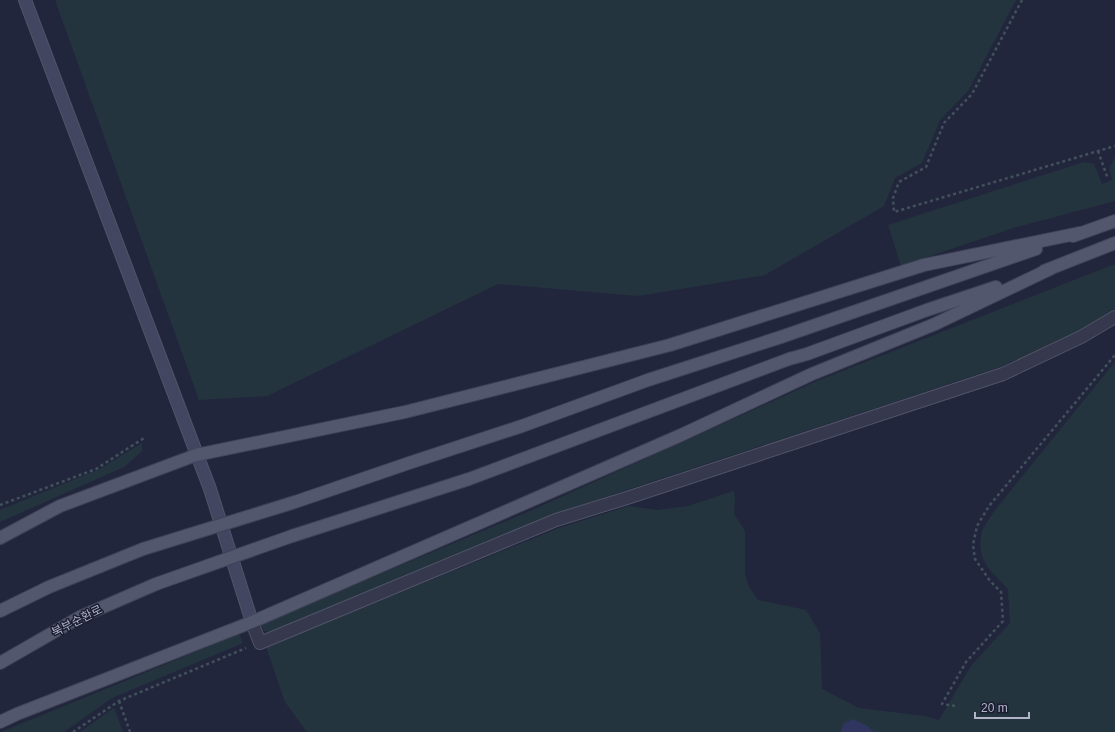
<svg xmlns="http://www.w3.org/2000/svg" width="1115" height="732" viewBox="0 0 1115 732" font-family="Arial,'Noto Sans KR',sans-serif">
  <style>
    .green { fill: #24343e }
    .water { fill: #2f355f }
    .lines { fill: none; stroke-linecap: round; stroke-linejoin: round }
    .minor-casing { stroke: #515468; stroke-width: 14 }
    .secondary-casing { stroke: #515468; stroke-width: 14 }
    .primary-casing { stroke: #3f4256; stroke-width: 14 }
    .path { stroke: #41515b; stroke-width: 2.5; stroke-dasharray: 3 3; stroke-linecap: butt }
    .minor { stroke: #36394d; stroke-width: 12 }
    .secondary { stroke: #434661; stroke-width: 12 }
    .primary { stroke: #53576d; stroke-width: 12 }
    .primary-bridge-casing { stroke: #3f4256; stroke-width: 14; stroke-linecap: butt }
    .primary-bridge { stroke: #53576d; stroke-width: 12 }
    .labels { text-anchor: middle; stroke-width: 3; stroke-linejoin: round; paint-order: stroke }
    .street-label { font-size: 12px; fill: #b1b4c9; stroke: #1b1e32 }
  </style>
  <rect width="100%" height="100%" fill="#22263d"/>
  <g class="green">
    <polygon points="55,0 1016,0 968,91 940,120 922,163 895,178 884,206 765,275 638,296 498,284 267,396 199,400"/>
    <polygon points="1115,157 1115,201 1013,228 901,266 888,225 1084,162 1094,164 1102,184 1112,180 1109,168"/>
    <polygon points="1115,264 1115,309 1078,331 1000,367 554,514 272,632 264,631 261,624 530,511 817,381"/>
    <path d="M 1115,362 L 1115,732 L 307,732 L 285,702 L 266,647 L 559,528 L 629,506 L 657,510 L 688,506 L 734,491 L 735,498 L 734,514 L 745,531 L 745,574 L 749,587 L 758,600 L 806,610 L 820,633 L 822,689 L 859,708 L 925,716 L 939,720 L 971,666 L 1010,623 L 1008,589 C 989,570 974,557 983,529 C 986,523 991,516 995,510 Z"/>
    <polygon points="142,443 142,451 124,467 0,522 0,510 100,469"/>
    <polygon points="239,634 243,643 112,698 64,732 1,732"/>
    <polygon points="114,708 123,732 80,732"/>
  </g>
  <polygon class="water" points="853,719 866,725 874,732 841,732 843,724"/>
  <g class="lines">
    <g class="minor-casing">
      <polyline id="minor" points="252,622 260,643 556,520 627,498 1003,374 1081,337 1115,317"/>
    </g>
    <g class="secondary-casing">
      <polyline id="secondary" points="25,0 210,489 252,622"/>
    </g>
    <g class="primary-casing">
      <g id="primary">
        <polyline points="1073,236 1115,221"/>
        <polyline points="1044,271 1115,243"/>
        <polyline points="295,502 409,463 522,426 648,380 781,337 1036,249"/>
        <polyline points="292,536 469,479 789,359 807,354 927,310 996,287"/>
        <polyline points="0,538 60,506 196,455 405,412 670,345 924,265 1080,233"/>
        <polyline points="0,611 49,587 143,549"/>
        <polyline points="0,663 80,617 156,584"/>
        <polyline points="0,722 17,714 252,622 679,436 812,374 935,324 1050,269"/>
      </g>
    </g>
    <g class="path">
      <polyline points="1022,0 972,94 944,123 926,167 899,182 893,198 894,212 1115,146"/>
      <polyline points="1098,151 1108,179"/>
      <polyline points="0,505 96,469 144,438"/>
      <polyline points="119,701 130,732"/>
      <polyline points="955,706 942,704 966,662 1003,621 1001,592 990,581 975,559 973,545 977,526 989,506 1115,355"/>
      <polyline points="73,732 119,701 246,648"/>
    </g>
    <use href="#minor" class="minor"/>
    <use href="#secondary" class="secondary"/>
    <use href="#primary" class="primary"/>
    <g class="primary-bridge-casing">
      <g id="primary-bridge">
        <polyline points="143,549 295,502"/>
        <polyline points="156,584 292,536"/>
      </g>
    </g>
    <use href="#primary-bridge" class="primary-bridge"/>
  </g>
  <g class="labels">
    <g class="street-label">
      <text transform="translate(77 621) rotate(-27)" y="4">북부순환로</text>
    </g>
  </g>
  <path d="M975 712v6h54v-6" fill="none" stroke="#b1b4c9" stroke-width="2"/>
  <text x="981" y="712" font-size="12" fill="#b1b4c9" stroke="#1b1e32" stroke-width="3" paint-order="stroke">20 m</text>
</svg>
